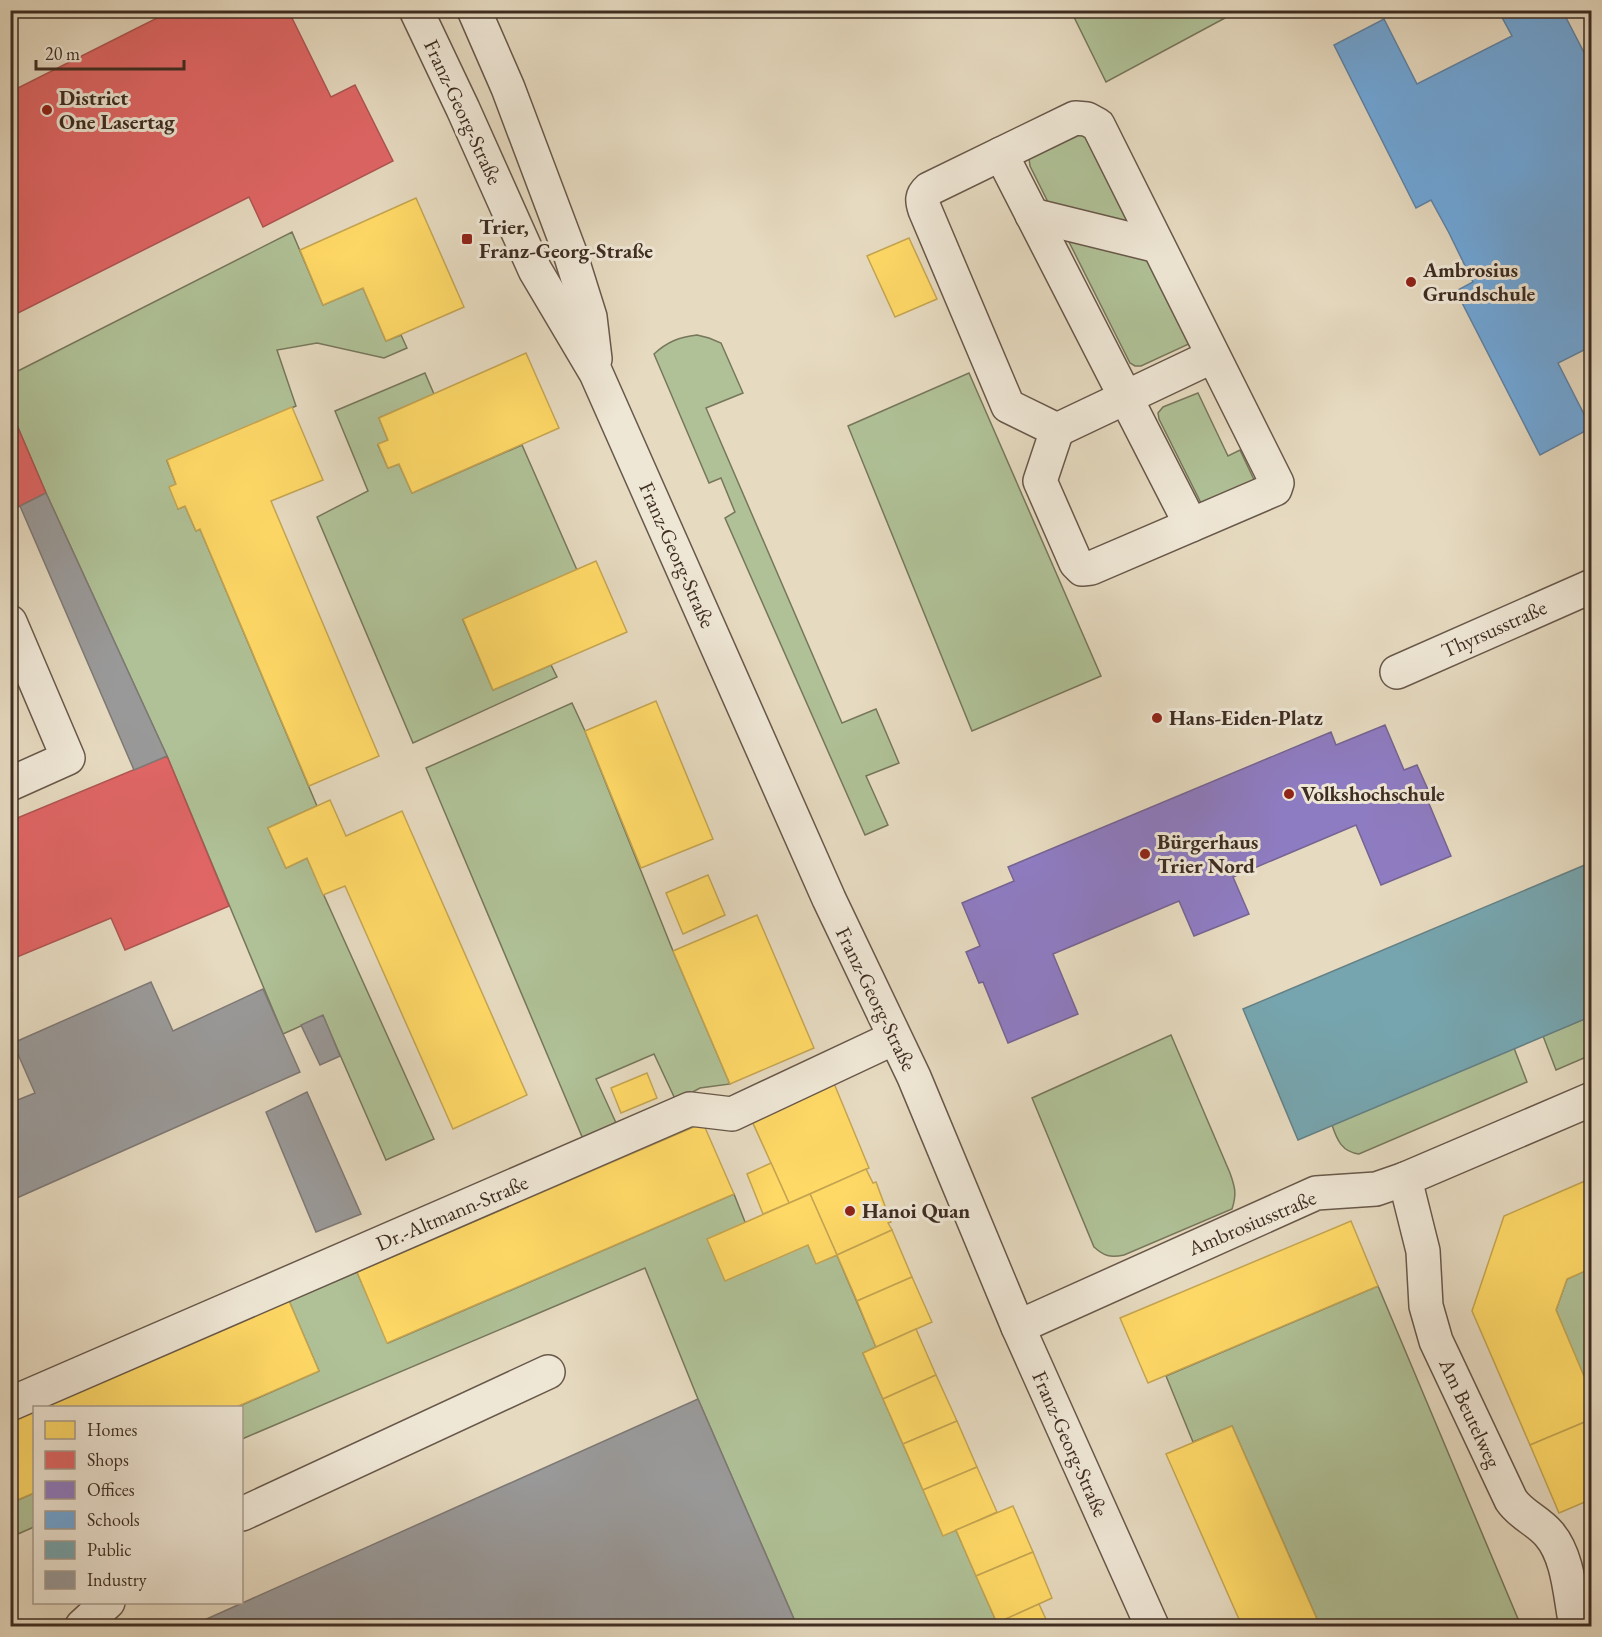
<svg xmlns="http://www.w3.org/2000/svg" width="1602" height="1637" viewBox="0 0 1602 1637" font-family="'EB Garamond',serif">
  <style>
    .green { fill: #b0c197; stroke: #77775c; stroke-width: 1.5 }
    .homes { fill: #ffd966; stroke: #c5a552; stroke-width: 1.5 }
    .shops { fill: #e06666; stroke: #af5552; stroke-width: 1.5 }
    .offices { fill: #8e7cc3; stroke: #766493; stroke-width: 1.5 }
    .schools { fill: #6fa8dc; stroke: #6083a4; stroke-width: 1.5 }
    .public { fill: #76a5af; stroke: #658185; stroke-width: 1.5 }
    .industry { fill: #999; stroke: #7e7975; stroke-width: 1.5 }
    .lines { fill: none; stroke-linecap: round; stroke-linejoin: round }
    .minor-casing { stroke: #68584a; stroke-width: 36 }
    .minor { stroke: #efe7d6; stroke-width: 33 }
    .poi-dot { fill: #8f2418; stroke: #efe7d6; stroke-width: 2 }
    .labels { text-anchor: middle; stroke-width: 6; stroke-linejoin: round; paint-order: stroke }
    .poi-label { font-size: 21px; font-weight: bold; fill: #3e2d22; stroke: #efe7d6; text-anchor: start }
    .street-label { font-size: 21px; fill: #3e2d22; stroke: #efe7d6 }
  </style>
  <rect width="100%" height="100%" fill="#e6dac0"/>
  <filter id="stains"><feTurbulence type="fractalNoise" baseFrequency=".00333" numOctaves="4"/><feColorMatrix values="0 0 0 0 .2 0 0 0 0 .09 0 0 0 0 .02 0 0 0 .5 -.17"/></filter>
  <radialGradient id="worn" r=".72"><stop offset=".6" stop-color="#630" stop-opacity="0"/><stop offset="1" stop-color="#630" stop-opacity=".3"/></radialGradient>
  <g class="green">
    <polygon points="1071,11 1238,11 1106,82"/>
    <polygon points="1084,131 1132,224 1051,206 1048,202 1030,166 1029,158"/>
    <polygon points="292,232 323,305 363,288 386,341 401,335 407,348 384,358 317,343 277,350 296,406 167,461 176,484 178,509 185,506 196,531 200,529 317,806 268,828 286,868 307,858 434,1139 386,1160 323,1016 283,1034 167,756 46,493 16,423 11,406 10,375"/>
    <polygon points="1068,240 1152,258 1191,343 1141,366 1135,366 1130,363"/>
    <path d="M 697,335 L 709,338 L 721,343 L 743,393 L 706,408 L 842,723 L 876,709 L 899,763 L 866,776 L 888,825 L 865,835 L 725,518 L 735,512 L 721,478 L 709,483 L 654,354 C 667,342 679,337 697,335 Z"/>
    <polygon points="425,373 434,394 379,418 388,440 378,445 388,468 399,464 412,493 522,445 577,570 463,620 493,690 551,665 557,677 413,743 317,517 368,491 335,411"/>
    <polygon points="969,373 1101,676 972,731 848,426"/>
    <polygon points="1198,393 1228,456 1240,450 1257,486 1202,505 1159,419 1158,413 1163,407"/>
    <polygon points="572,703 585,731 673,951 730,1084 700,1088 676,1101 654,1054 596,1079 617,1125 583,1139 426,768"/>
    <polygon points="1591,1016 1591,1055 1556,1070 1543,1036"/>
    <path d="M 1171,1035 L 1230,1173 C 1235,1187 1237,1194 1232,1209 L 1124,1255 C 1110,1258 1104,1256 1094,1247 L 1032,1098 Z"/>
    <path d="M 1514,1048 L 1527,1082 L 1359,1154 C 1342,1152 1337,1140 1332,1125 Z"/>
    <polygon points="734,1194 745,1222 808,1245 816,1263 837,1255 876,1347 863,1353 943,1535 956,1530 997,1623 988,1626 797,1626 698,1399 645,1268 242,1439 242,1408 235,1408 319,1371 289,1301 357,1272 388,1343"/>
    <polygon points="1591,1268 1591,1395 1556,1310 1567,1279"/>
    <polygon points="1378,1286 1521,1626 1320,1626 1232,1426 1193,1442 1166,1376"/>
    <polygon points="34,1493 34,1527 11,1537 11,1503"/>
  </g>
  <g class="homes">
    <polygon points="416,198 464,307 386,341 363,288 323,305 300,250"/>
    <polygon points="909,238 937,299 895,317 867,256"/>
    <polygon points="526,353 559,428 412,493 399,464 388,468 378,444 388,440 379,418"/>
    <polygon points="292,407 323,480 271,501 379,756 309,786 200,529 196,531 185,506 178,509 169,487 176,484 167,460"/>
    <polygon points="596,561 627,632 493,690 463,619"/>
    <polygon points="656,701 713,839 641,868 585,731"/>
    <polygon points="330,800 346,836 402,811 527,1095 453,1129 345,886 323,895 307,858 286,868 268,828"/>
    <polygon points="708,875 725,915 683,934 666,893"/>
    <polygon points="757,915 814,1048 730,1084 673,951"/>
    <polygon points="647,1073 657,1098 621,1113 611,1088"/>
    <polygon points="833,1081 869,1168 789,1203 752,1121"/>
    <polygon points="703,1123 734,1194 387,1343 357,1272"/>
    <polygon points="771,1163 789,1203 763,1214 747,1174"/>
    <polygon points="866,1169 873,1183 876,1182 891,1222 888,1223 892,1230 837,1255 810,1194"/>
    <polygon points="1592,1178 1592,1268 1567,1279 1556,1310 1592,1395 1592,1419 1530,1445 1472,1311 1504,1216"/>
    <polygon points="810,1194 837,1255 816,1264 808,1245 725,1281 707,1239"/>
    <polygon points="1351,1221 1378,1286 1148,1383 1120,1318"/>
    <polygon points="892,1230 912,1277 857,1301 837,1255"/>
    <polygon points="912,1277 932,1322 876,1347 857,1301"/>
    <polygon points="289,1301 319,1371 234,1408 38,1408"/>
    <polygon points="916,1329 936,1375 883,1399 863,1353"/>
    <polygon points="936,1375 957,1421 903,1444 883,1399"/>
    <polygon points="34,1409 34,1493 10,1503 10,1419"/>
    <polygon points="1592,1419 1592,1499 1559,1513 1530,1445"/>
    <polygon points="957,1421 977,1467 923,1490 903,1444"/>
    <polygon points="1232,1426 1320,1626 1242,1626 1166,1454"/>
    <polygon points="977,1467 997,1512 943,1536 923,1490"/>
    <polygon points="1013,1506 1033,1552 976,1576 956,1530"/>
    <polygon points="1033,1552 1052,1598 997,1623 976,1576"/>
    <polygon points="1039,1604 1049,1626 988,1626 997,1623"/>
  </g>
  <g class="shops">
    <polygon points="173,10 288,10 331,97 355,85 393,161 263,227 249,197 10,317 10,92"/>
    <polygon points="16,423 46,493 10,511 10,426"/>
    <polygon points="167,756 229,906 125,950 111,918 10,960 10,821"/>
  </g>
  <polygon class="offices" points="1385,725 1404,770 1417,765 1429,792 1425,794 1451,856 1381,885 1356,825 1233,877 1249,914 1194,936 1179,901 1053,954 1078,1014 1008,1043 983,982 979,983 966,952 980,946 962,903 1014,881 1008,867 1331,732 1336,745"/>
  <polygon class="schools" points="1498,10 1562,10 1592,68 1592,346 1558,363 1591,428 1540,455 1456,291 1473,282 1449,233 1431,200 1416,208 1334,45 1384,19 1417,84 1512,36"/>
  <polygon class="public" points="1592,862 1592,1016 1298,1140 1243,1009"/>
  <g class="industry">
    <polygon points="46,493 167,756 134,770 20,506"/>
    <polygon points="151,982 173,1031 263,989 300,1072 10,1201 10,1103 35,1093 13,1043"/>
    <polygon points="323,1015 340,1056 320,1065 301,1025"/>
    <polygon points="307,1092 361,1214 316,1232 266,1112"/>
    <polygon points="698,1399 797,1626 191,1626"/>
  </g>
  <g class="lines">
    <g class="minor-casing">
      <g id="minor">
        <polyline points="416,10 463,109 535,270 596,373 829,899 914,1077 1018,1327 1152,1626"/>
        <polyline points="474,10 508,88 569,250 590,317 595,359"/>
        <path d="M 1075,118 L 1087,119 L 1098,125 L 1277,483 L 1275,489 L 1091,568 L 1082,569 L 1076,563 L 1040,481 L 1057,430 L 1008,406 L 925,210 C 922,201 921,196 929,189 Z"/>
        <polyline points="1001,154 1191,525"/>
        <polyline points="1032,215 1158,246"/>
        <polyline points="1057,430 1213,356"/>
        <polyline points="10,622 68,758 10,784"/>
        <polyline points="1397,672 1592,586"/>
        <path d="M 1405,1179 L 1423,1251 L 1426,1306 L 1436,1341 L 1511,1500 C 1521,1515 1537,1520 1549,1534 C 1569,1557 1570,1597 1576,1626"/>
        <polyline points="1018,1327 1316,1193 1376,1189 1405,1179 1592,1099"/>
        <polyline points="10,1404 690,1109 732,1114 894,1038"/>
        <polyline points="242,1514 548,1372"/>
        <polyline points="82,1626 108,1602"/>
      </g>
    </g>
    <use href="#minor" class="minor"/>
  </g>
  <g class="poi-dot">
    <circle cx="47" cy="110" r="6"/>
    <rect x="461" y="233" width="12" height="12" rx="3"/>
    <circle cx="1411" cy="282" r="6"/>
    <circle cx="1157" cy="718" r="6"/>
    <circle cx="1289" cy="794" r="6"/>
    <circle cx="1145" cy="854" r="6"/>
    <circle cx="850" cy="1211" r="6"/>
  </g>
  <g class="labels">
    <g class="poi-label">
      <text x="59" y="105">District<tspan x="59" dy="24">One Lasertag</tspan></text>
      <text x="479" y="234">Trier,<tspan x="479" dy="24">Franz-Georg-Straße</tspan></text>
      <text x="1423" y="277">Ambrosius<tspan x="1423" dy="24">Grundschule</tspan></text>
      <text x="1169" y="725">Hans-Eiden-Platz</text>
      <text x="1301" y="801">Volkshochschule</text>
      <text x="1157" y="849">Bürgerhaus<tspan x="1157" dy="24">Trier Nord</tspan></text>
      <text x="862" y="1218">Hanoi Quan</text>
    </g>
    <g class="street-label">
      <text transform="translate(463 112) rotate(65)" y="7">Franz-Georg-Straße</text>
      <text transform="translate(677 555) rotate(66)" y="7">Franz-Georg-Straße</text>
      <text transform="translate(1494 629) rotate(-24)" y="7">Thyrsusstraße</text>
      <text transform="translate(876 999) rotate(64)" y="7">Franz-Georg-Straße</text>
      <text transform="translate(452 1213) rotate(-23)" y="7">Dr.-Altmann-Straße</text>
      <text transform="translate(1252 1223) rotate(-23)" y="7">Ambrosiusstraße</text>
      <text transform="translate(1470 1413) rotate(65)" y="7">Am Beutelweg</text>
      <text transform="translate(1070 1444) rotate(66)" y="7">Franz-Georg-Straße</text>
    </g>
  </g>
  <rect width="1602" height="1637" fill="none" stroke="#e6dac0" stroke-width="36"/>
  <rect x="12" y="12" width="1578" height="1613" fill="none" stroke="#3e2d22" stroke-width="3"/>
  <rect x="18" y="18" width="1566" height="1601" fill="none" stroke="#3e2d22" stroke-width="1.5"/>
  <rect x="33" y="1406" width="210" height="198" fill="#efe7d6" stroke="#a89d8e" stroke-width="1.5"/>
  <rect x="45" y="1421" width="30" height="18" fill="#ffd966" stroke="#a89d8e" stroke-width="1.5"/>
  <text x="87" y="1436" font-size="18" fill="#3e2d22">Homes</text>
  <rect x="45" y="1451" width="30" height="18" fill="#e06666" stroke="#a89d8e" stroke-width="1.5"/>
  <text x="87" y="1466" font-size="18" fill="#3e2d22">Shops</text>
  <rect x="45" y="1481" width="30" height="18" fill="#8e7cc3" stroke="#a89d8e" stroke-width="1.5"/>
  <text x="87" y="1496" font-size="18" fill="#3e2d22">Offices</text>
  <rect x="45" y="1511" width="30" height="18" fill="#6fa8dc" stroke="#a89d8e" stroke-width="1.5"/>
  <text x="87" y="1526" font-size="18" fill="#3e2d22">Schools</text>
  <rect x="45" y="1541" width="30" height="18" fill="#76a5af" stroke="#a89d8e" stroke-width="1.5"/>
  <text x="87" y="1556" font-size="18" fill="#3e2d22">Public</text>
  <rect x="45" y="1571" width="30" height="18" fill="#999999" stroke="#a89d8e" stroke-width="1.5"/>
  <text x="87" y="1586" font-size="18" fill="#3e2d22">Industry</text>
  <path d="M36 60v9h148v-9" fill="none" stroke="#3e2d22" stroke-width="3"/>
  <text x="45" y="60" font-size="18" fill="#3e2d22" stroke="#efe7d6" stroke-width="4.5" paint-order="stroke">20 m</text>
  <rect width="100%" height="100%" filter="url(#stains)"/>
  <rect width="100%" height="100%" fill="url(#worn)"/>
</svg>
